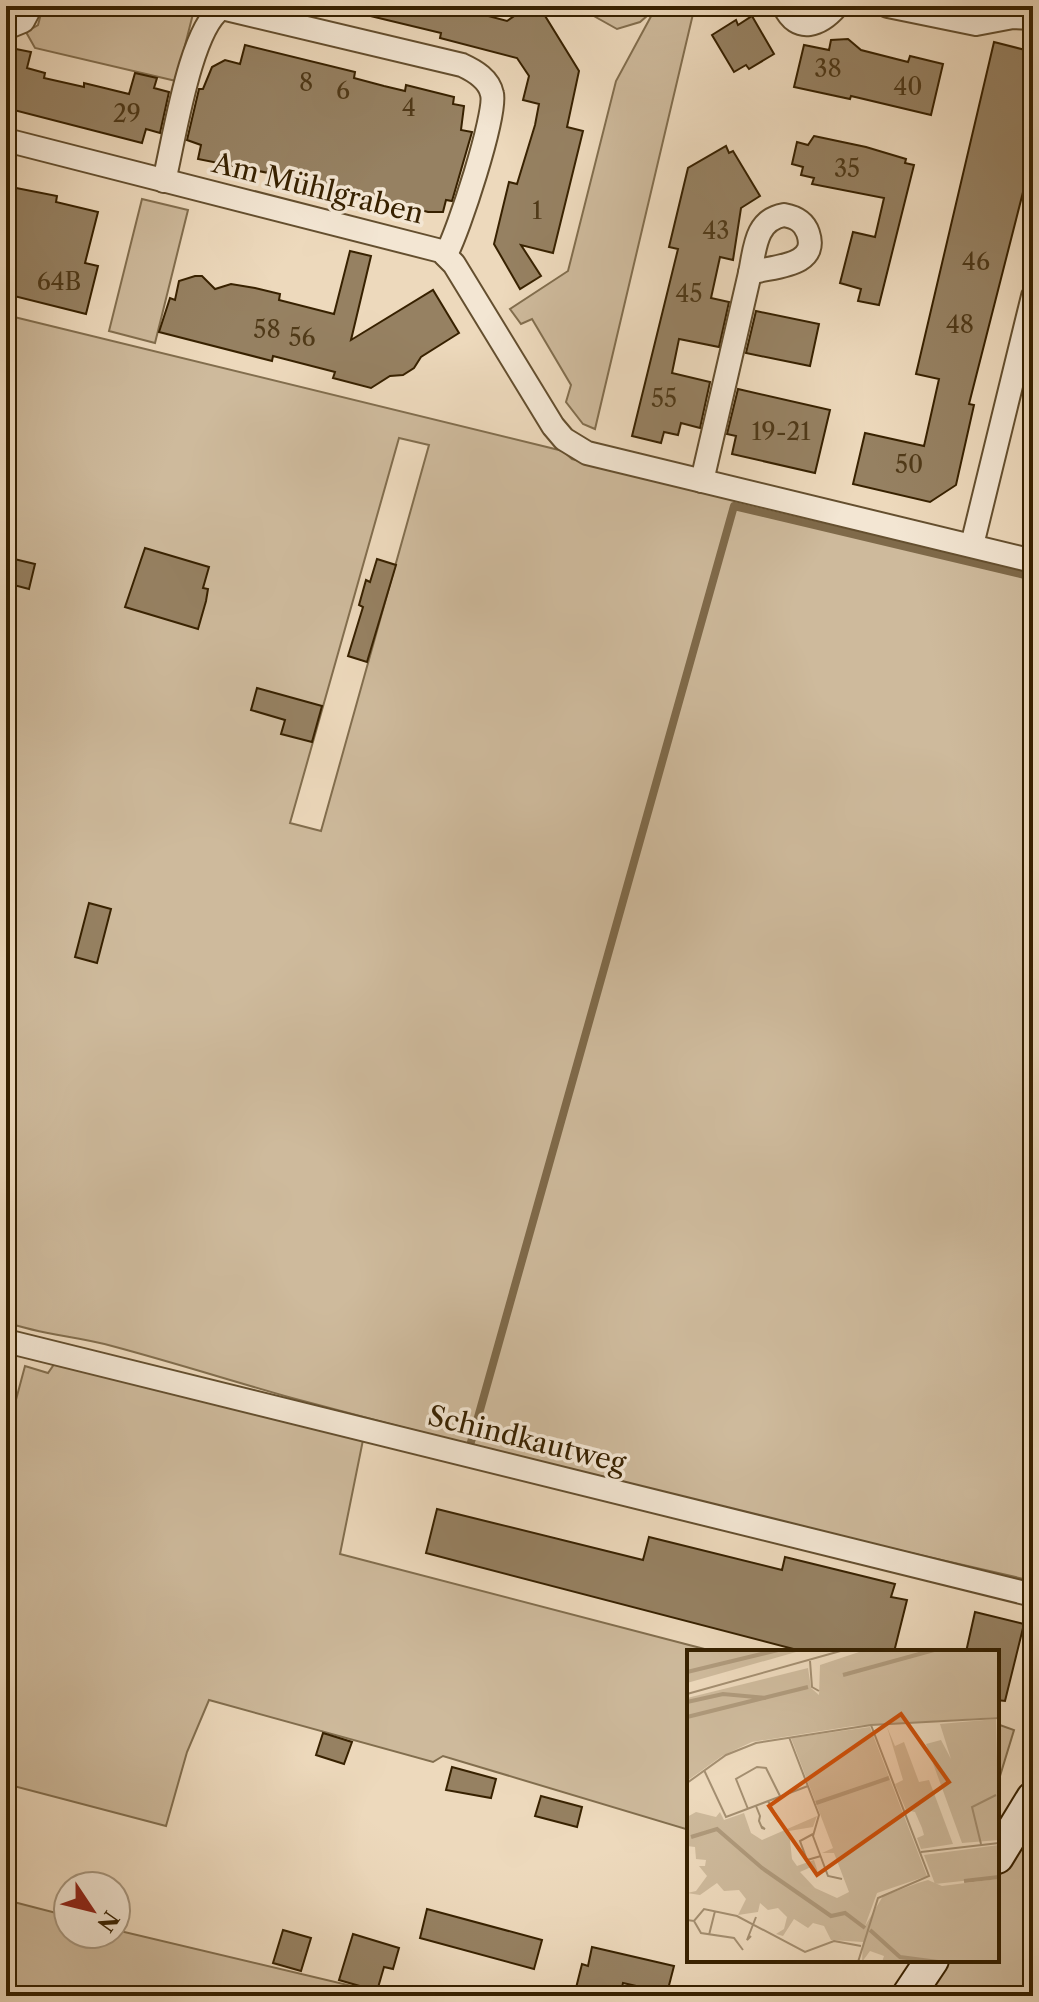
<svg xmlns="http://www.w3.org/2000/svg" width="1039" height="2002" viewBox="0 0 1039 2002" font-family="'Libre Caslon Text',serif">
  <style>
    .green { fill: #ceba9c; stroke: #826e4e; stroke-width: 2; fill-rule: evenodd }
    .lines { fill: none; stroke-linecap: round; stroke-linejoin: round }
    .stream { stroke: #7f6a4a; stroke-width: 8 }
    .building { fill: #968162; stroke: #372100; stroke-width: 2 }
    .street-casing { stroke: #644f2f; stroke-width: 26 }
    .secondary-casing { stroke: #372100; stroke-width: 36 }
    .street { stroke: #f3e6d3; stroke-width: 22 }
    .secondary { stroke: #f3e6d3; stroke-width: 32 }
    .labels { text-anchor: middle; stroke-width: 7; stroke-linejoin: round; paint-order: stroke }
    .number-label { font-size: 24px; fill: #4f3918 }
    .street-label { font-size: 28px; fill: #372100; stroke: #f3e6d3 }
    .inset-river { fill: none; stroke: #af9a7c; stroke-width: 4 }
    .inset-road { fill: none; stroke: #a48f71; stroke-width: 2 }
    .view { fill: #cd510a; fill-opacity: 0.15; stroke: #cd510a; stroke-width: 4 }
    .inset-edge { fill: none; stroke: #372100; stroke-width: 4 }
  </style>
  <rect width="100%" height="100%" fill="#edd9bc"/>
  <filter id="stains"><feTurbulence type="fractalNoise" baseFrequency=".0025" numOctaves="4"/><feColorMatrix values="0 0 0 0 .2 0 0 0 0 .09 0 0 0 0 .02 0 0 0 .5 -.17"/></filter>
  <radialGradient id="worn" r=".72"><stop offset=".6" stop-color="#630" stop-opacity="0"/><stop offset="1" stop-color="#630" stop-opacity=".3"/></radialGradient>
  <g class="green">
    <polygon points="43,6 195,6 176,81 35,48 26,32 38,25"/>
    <polygon points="576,6 688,6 693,14 595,429 583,424 566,402 571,385 532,319 521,324 510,309 568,271 616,81 655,9 640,22 617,29"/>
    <polygon points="142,199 188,210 155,343 109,331"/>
    <path d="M 6,315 L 563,451 L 572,459 L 602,467 L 1033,573 L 1033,1581 C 785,1525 538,1464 292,1398 C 232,1381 172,1362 112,1346 C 76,1336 41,1335 6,1322 ZM 399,438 L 429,445 L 321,831 L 290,823 Z"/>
    <polygon points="55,1363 363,1440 340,1554 716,1652 689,1652 689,1830 443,1756 433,1762 209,1700 187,1752 166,1826 6,1784 6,1410 13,1411 25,1366 48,1373"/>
    <polygon points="997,1724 1014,1730 1000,1776 997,1775"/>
    <polygon points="1033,1821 1033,1996 922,1996 945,1960 997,1960 997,1879"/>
    <polygon points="6,1900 68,1916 68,1934 116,1934 116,1930 394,1996 6,1996"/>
  </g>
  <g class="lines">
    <polyline class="stream" points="471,1442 734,506 1033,577"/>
  </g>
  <g class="building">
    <polygon points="363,6 479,6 477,13 507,21 526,8 542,11 579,71 567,127 583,131 553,253 521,245 541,276 520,289 494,244 509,182 517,184 535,125 539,104 523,100 529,76 517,58 440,38 441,33 362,14"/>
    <polygon points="752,16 774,54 749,69 746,65 734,72 712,35 736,20 738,25"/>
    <polygon points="848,39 861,50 908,62 910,56 943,64 931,115 851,96 850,99 794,87 804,45 829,50 831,40"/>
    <polygon points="994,42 1033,52 1033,153 969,404 974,405 956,485 930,502 853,484 865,433 924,446 939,379 916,374"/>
    <polygon points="245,45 355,72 354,78 384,86 405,91 406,85 454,97 453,104 464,106 461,130 472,132 452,201 446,200 443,212 428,212 334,186 198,159 201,145 187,140 199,89 203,89 212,67 225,60 240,64"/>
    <polygon points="6,47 31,52 27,68 45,73 44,78 84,87 84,83 129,94 135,73 157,78 154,88 169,92 160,133 146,129 142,143 6,108"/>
    <polygon points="814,136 866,147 906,159 905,163 914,165 879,305 858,301 861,289 840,283 853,232 875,237 884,198 812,184 814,178 801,175 803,167 792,164 797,142 808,145"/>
    <polygon points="726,146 729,153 733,151 760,196 741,208 733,260 720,257 711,298 729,302 719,347 679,339 672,373 710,382 700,428 681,423 678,435 664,432 661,443 632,436 678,249 669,247 688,168"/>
    <polygon points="6,186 57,196 56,202 98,212 85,263 98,266 86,314 6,294"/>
    <polygon points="350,251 371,256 351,340 433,290 459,333 421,357 414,368 403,375 390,376 371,388 333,378 335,372 273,356 272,361 159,332 170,298 175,300 179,281 195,276 202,276 215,289 231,284 255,288 280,294 279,300 334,314"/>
    <polygon points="756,311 819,324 810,366 746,353"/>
    <polygon points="738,389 830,410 815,473 732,454 736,436 727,434"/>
    <polygon points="145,548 209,567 203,588 208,589 206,601 198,629 125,607"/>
    <polygon points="6,557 35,564 29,589 6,583"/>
    <polygon points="377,559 396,565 367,662 348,656 363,607 359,605 366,580 370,582"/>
    <polygon points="257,688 322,706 312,742 281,734 285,720 251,710"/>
    <polygon points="89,903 111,909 97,963 75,957"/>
    <polygon points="437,1509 643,1560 649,1537 782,1570 785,1557 895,1584 891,1597 907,1600 894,1652 805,1652 426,1553"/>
    <polygon points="975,1612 1024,1624 1005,1701 997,1700 997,1652 966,1652"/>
    <polygon points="323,1733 352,1742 344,1764 316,1755"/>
    <polygon points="452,1767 496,1779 491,1798 446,1790"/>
    <polygon points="541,1796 582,1807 577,1827 535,1816"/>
    <polygon points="427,1909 542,1940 534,1969 420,1938"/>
    <polygon points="283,1930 311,1938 301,1971 273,1963"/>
    <polygon points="353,1934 399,1948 393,1969 384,1967 377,1991 339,1980"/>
    <polygon points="592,1947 674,1966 667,1993 623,1983 620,1996 576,1988 582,1964 588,1966"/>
  </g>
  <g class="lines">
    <g class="street-casing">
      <g id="street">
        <path d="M 784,6 C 797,35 821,25 837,6"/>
        <polyline points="888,6 976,24 1013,17 1033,18"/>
        <polyline points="6,28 23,21 31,6"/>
        <polyline points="6,140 441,251 454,264 553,426 564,439 587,453 1033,561"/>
        <path d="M 164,181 C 174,141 190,28 222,8 L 462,65 C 475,71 489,79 492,94 C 497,114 458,233 446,254"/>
        <path d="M 784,215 C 795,217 804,221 808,233 C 820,268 770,266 750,273 C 755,249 755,220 784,215 Z"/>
        <polyline points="702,481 750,273"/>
        <polyline points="972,545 1033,296"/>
        <polyline points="6,1341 1033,1595"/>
      </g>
    </g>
    <g class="secondary-casing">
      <g id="secondary">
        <polyline points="997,1857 1033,1798"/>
        <polyline points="908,1996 932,1960"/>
      </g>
    </g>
    <use href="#street" class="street"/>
    <use href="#secondary" class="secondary"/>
  </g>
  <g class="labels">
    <g class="number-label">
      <text x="828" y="77">38</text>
      <text x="306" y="91">8</text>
      <text x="908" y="95">40</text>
      <text x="343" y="99">6</text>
      <text x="409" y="116">4</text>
      <text x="127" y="122">29</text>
      <text x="847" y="177">35</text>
      <text x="537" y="219">1</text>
      <text x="716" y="239">43</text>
      <text x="976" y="270">46</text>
      <text x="59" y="290">64B</text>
      <text x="689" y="302">45</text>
      <text x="960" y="333">48</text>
      <text x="267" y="338">58</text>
      <text x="302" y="346">56</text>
      <text x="664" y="407">55</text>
      <text x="781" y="440">19-21</text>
      <text x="909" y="473">50</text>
    </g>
    <g class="street-label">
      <text transform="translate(318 188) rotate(14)" y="10">Am Mühlgraben</text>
      <text transform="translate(527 1439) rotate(14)" y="10">Schindkautweg</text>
    </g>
  </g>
  <g transform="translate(687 1650)">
    <rect width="312" height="312" fill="#edd9bc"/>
    <path d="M 0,0 L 116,0 L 0,33 ZM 178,0 L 312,0 L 312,67 L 166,76 L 65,92 L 35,106 L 0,131 L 0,48 L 121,18 L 124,38 L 132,45 L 133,15 ZM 309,69 L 312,190 L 275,193 L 239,94 L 254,90 L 264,109 L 253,74 ZM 183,77 L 240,226 L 190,243 L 178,276 L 196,246 L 231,233 L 241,230 L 255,236 L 310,229 L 312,312 L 195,312 L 197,306 L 183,301 L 175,312 L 176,292 L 144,290 L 137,276 L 126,273 L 121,278 L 107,269 L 96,286 L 89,284 L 97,279 L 100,267 L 91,258 L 81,260 L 73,253 L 71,262 L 51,265 L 59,249 L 52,240 L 37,241 L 30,233 L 13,245 L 0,243 L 9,241 L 20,226 L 12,216 L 18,216 L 19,210 L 9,209 L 8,197 L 0,196 L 0,167 L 9,162 L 29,167 L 33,162 L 37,170 L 57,163 L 64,183 L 75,190 L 130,166 L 126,177 L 102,181 L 105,209 L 110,216 L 127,210 L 131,222 L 124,217 L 113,222 L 128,238 L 150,248 L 162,242 L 147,203 L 135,203 L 146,198 L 104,88 ZM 200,77 L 208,96 L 217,92 L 232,132 L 242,130 L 266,194 L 234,199 L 230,188 L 237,185 L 235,178 L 228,162 L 219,160 L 208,134 L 216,130 ZM 312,195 L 312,227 L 248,234 L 237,205 Z" fill="#ceba9c"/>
    <path class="inset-river" d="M 0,22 L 91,0M 156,25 L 247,0M 0,52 L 36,44 L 79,48M 0,67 L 121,37M 129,153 L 202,128M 4,187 L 30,179 L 75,218 L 144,266 L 158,263 L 178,278M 277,231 L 312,227M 183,280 L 213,307 L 251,312"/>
    <path class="inset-road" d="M 123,11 L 125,37 L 132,41M 0,44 L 157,0M 102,87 L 132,165 L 126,186 L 141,226 L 155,229M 17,120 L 39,167 L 121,136M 0,133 L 39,105 L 69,93 L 184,75 L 312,68M 81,151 L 93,173 L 90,169M 69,156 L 73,166 L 72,171 L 75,178 L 78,179 L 74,176M 61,159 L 49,129 L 70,117 L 79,118 L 93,146M 126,184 L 113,191 L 120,210 L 134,206M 294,194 L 285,157 L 309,145M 234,202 L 312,193M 0,270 L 7,271 L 17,259 L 50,266 L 118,302 L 147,291 L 174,296M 7,271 L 14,283 L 47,288 L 56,300M 22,285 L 28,261M 64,286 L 60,290 L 69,267M 171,312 L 191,248 L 242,226 L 184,75"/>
    <path class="view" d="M 214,64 L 262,132 L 130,225 L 82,156 Z"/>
    <rect width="312" height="312" class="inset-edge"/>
  </g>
  <rect width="1039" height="2002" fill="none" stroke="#edd9bc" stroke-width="32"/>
  <rect x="8" y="8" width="1023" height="1986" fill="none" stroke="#372100" stroke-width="4"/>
  <rect x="16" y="16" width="1007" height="1970" fill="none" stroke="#372100" stroke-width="2"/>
  <g transform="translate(92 1910) rotate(125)"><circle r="38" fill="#f3e6d3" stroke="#a8977f" stroke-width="2"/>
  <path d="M0-6L14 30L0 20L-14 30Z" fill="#8f2418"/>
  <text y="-12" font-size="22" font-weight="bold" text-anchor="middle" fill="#372100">N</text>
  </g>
  <rect width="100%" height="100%" filter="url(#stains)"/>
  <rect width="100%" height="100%" fill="url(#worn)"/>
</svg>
